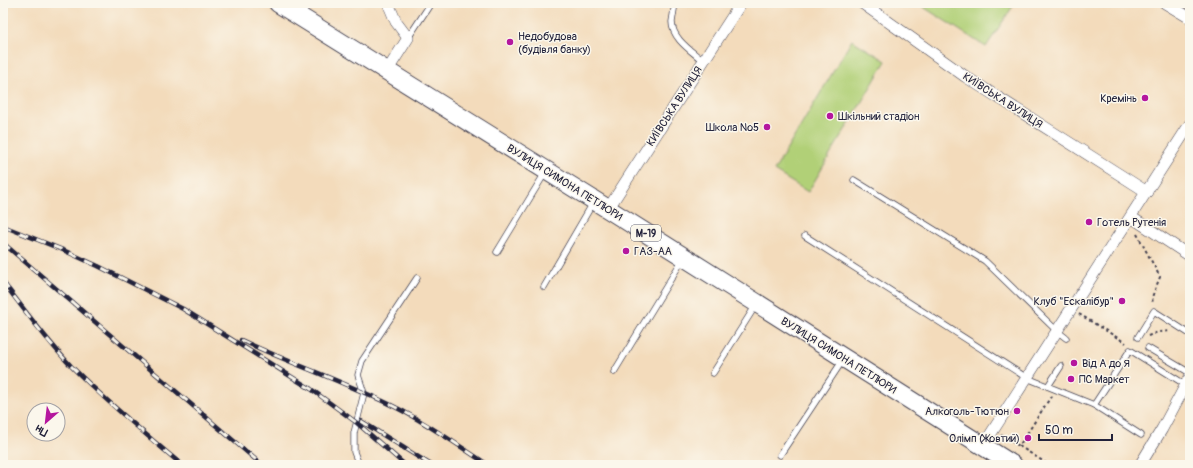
<svg xmlns="http://www.w3.org/2000/svg" width="1193" height="468" viewBox="0 0 1193 468" font-family="Pangolin,sans-serif">
  <style>
    .green { fill: #b1d077; stroke: #6a7959 }
    .lines { fill: none; stroke-linecap: round; stroke-linejoin: round }
    .service-casing { stroke: #413e4e; stroke-width: 7 }
    .minor-casing { stroke: #413e4e; stroke-width: 12 }
    .trunk-casing { stroke: #413e4e; stroke-width: 20 }
    .path { stroke: #413e4e; stroke-width: 2; stroke-dasharray: 3 3; stroke-linecap: butt }
    .service { stroke: #fff; stroke-width: 5.5 }
    .minor { stroke: #fff; stroke-width: 11 }
    .trunk { stroke: #fff; stroke-width: 18 }
    .rail-casing { stroke: #22223b; stroke-width: 4.5 }
    .rail { stroke: #fbf7ec; stroke-width: 3; stroke-dasharray: 9; stroke-linecap: butt }
    .poi-dot { fill: #b5179e; stroke: #fbf7ec; stroke-width: 1.5 }
    .labels { text-anchor: middle; stroke-width: 3; stroke-linejoin: round; paint-order: stroke }
    .shield { fill: #fbf7ec; stroke: #636270; stroke-width: 1 }
    .shield-label { font-size: 10px; font-weight: bold; fill: #22223b }
    .poi-label { font-size: 11px; fill: #22223b; stroke: #fbf7ec; text-anchor: start }
    .street-label { font-size: 11px; fill: #22223b; stroke: #fbf7ec }
  </style>
  <rect width="100%" height="100%" fill="#fbf7ec"/>
  <filter id="ink" filterUnits="userSpaceOnUse"><feTurbulence type="fractalNoise" baseFrequency=".025" numOctaves="2"/><feDisplacementMap in="SourceGraphic" scale="8" xChannelSelector="R" yChannelSelector="G"/><feConvolveMatrix kernelMatrix="1 2 1 2 8 2 1 2 1" color-interpolation-filters="sRGB"/></filter>
  <filter id="wash" filterUnits="userSpaceOnUse"><feTurbulence type="fractalNoise" baseFrequency=".012" numOctaves="4" result="noise"/><feDisplacementMap in="SourceGraphic" scale="16" xChannelSelector="R" yChannelSelector="G"/><feGaussianBlur stdDeviation="0.9" result="paint"/><feColorMatrix in="noise" values="0 0 0 0 0 0 0 0 0 0 0 0 0 0 0 0 0 1.4 0 .05"/><feComposite in="paint" operator="in"/></filter>
  <g filter="url(#wash)">
    <rect width="100%" height="100%" fill="#f3dbbb"/>
    <g class="green">
      <polygon points="917,3 1015,3 986,47"/>
      <polygon points="852,40 886,61 808,192 774,171"/>
    </g>
  </g>
  <g filter="url(#ink)">
    <g class="lines">
      <g class="service-casing">
        <g id="service">
          <path d="M 675,3 C 674,9 673,16 672,22 C 672,39 692,51 703,61"/>
          <polyline points="408,38 431,3"/>
          <polyline points="854,180 985,261 1057,331 1066,338"/>
          <polyline points="805,236 1027,378 1094,405 1141,435"/>
          <polyline points="497,252 545,173"/>
          <polyline points="544,287 593,203"/>
          <polyline points="1138,337 1154,311 1190,334"/>
          <polyline points="1148,348 1190,373"/>
          <polyline points="614,372 683,259"/>
          <polyline points="713,373 756,305"/>
          <polyline points="1048,386 1061,366"/>
          <polyline points="1094,405 1130,350 1186,385"/>
          <polyline points="780,455 843,360"/>
          <polyline points="359,465 354,452 354,433 364,393 358,375 362,361 417,278"/>
        </g>
      </g>
      <g class="minor-casing">
        <g id="minor">
          <polyline points="862,3 966,77 1147,192"/>
          <polyline points="1165,3 1190,18"/>
          <polyline points="387,71 408,38 396,22 388,3"/>
          <polyline points="608,209 741,3"/>
          <polyline points="1131,217 1190,256"/>
          <polyline points="983,446 1190,124"/>
          <polyline points="1140,465 1162,429 1190,377"/>
        </g>
      </g>
      <g class="trunk-casing">
        <polyline id="trunk" points="278,3 608,209 1013,465"/>
      </g>
      <g class="path">
        <polyline points="1137,234 1160,277 1152,297 1153,304"/>
        <polyline points="1079,314 1126,343"/>
        <polyline points="1148,336 1158,332 1170,331"/>
        <polyline points="1001,435 1019,446 1052,395"/>
        <polyline points="1019,446 1049,465"/>
      </g>
      <use href="#service" class="service"/>
      <use href="#minor" class="minor"/>
      <use href="#trunk" class="trunk"/>
      <g class="rail-casing">
        <g id="rail">
          <polyline points="3,226 63,250 98,266 183,309 311,389 357,423 405,465"/>
          <polyline points="3,243 262,465"/>
          <path d="M 3,282 C 25,311 47,341 72,367 C 107,402 145,434 182,465"/>
          <path d="M 241,340 C 292,364 345,382 395,407 C 427,423 458,445 488,465"/>
          <polyline points="361,421 431,465"/>
        </g>
      </g>
      <use href="#rail" class="rail"/>
    </g>
  </g>
  <g class="poi-dot">
    <circle cx="510" cy="42" r="4"/>
    <circle cx="1145" cy="98" r="4"/>
    <circle cx="830" cy="116" r="4"/>
    <circle cx="767" cy="127" r="4"/>
    <circle cx="1089" cy="222" r="4"/>
    <circle cx="626" cy="251" r="4"/>
    <circle cx="1122" cy="301" r="4"/>
    <circle cx="1074" cy="363" r="4"/>
    <circle cx="1071" cy="379" r="4"/>
    <circle cx="1017" cy="411" r="4"/>
    <circle cx="1028" cy="438" r="4"/>
  </g>
  <g class="labels">
    <rect class="shield" x="631" y="225" width="30" height="16" rx="3"/>
    <g class="shield-label">
      <text x="646" y="237">М-19</text>
    </g>
    <g class="poi-label">
      <text x="518" y="40">Недобудова<tspan x="518" dy="13">(будівля банку)</tspan></text>
      <text x="1137" y="102" text-anchor="end">Кремінь</text>
      <text x="838" y="120">Шкільний стадіон</text>
      <text x="759" y="131" text-anchor="end">Школа №5</text>
      <text x="1097" y="226">Готель Рутенія</text>
      <text x="634" y="255">ГАЗ-АА</text>
      <text x="1114" y="305" text-anchor="end">Клуб "Ескалібур"</text>
      <text x="1082" y="367">Від А до Я</text>
      <text x="1079" y="383">ПС Маркет</text>
      <text x="1009" y="415" text-anchor="end">Алкоголь-Тютюн</text>
      <text x="1020" y="442" text-anchor="end">Олімп (Жовтий)</text>
    </g>
    <g class="street-label">
      <text transform="translate(1003 100) rotate(33)" y="4">КИЇВСЬКА ВУЛИЦЯ</text>
      <text transform="translate(674 106) rotate(-57)" y="4">КИЇВСЬКА ВУЛИЦЯ</text>
      <text transform="translate(565 182) rotate(32)" y="4">ВУЛИЦЯ СИМОНА ПЕТЛЮРИ</text>
      <text transform="translate(839 355) rotate(32)" y="4">ВУЛИЦЯ СИМОНА ПЕТЛЮРИ</text>
    </g>
  </g>
  <rect width="1193" height="468" fill="none" stroke="#fbf7ec" stroke-width="16"/>
  <g transform="translate(46 422) rotate(208)"><circle r="19" fill="#fbf7ec" stroke="#a4a2a5"/>
  <path d="M0-3L7 15L0 10L-7 15Z" fill="#b5179e"/>
  <text y="-6" font-size="11" font-weight="bold" text-anchor="middle" fill="#22223b">Пн</text>
  </g>
  <path d="M1039 434v6h73v-6" fill="none" stroke="#22223b" stroke-width="2"/>
  <text x="1045" y="434" font-size="12" fill="#22223b" stroke="#fbf7ec" stroke-width="3" paint-order="stroke">50 m</text>
</svg>
